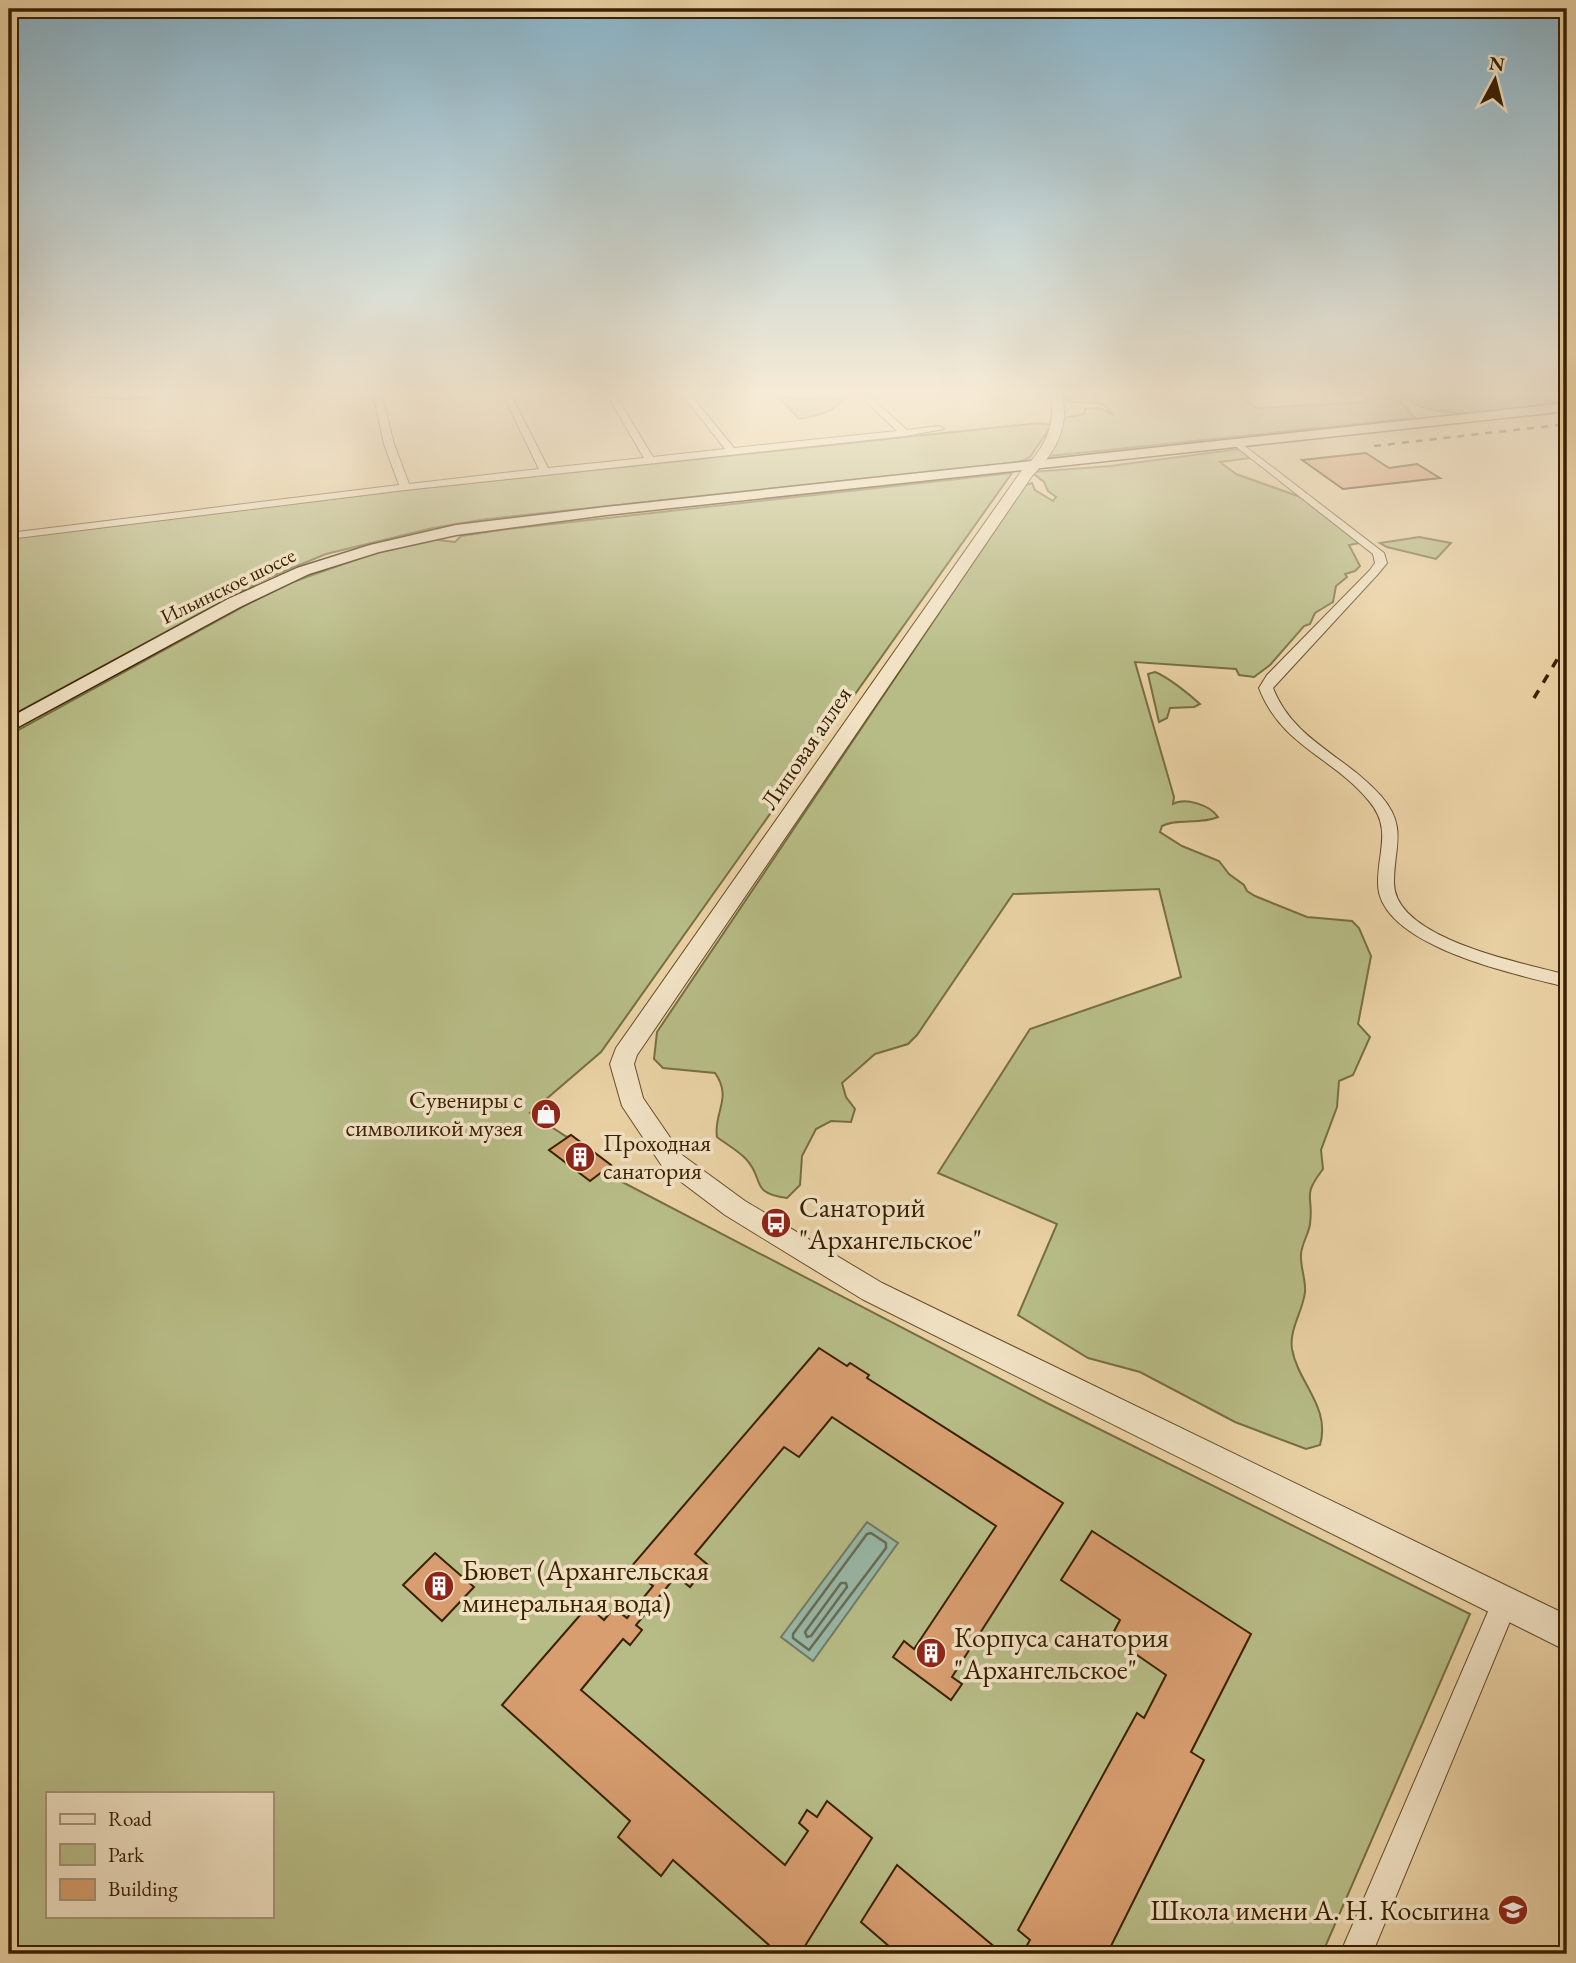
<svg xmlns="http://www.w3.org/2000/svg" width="1576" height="1963" viewBox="0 0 1576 1963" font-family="'EB Garamond',serif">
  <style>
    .green { fill: #b7bc86; stroke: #786e43; stroke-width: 2; fill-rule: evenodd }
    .water { fill: #98b8a8; stroke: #727b65; stroke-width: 2 }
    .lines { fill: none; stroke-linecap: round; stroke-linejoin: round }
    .shore { stroke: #686c54; stroke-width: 2.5 }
    .building { fill: #d89e70; stroke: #392000; stroke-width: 2 }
    .minor-casing { stroke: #654c29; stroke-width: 2 }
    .tertiary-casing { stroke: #654c29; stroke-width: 2 }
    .secondary-casing { stroke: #392000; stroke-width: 3 }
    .minor { fill: #f1e2c4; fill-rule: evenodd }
    .tertiary { fill: #f1e2c4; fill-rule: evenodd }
    .secondary { fill: #f1e2c4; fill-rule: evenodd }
    .rail-far1 { stroke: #392000; stroke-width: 2.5; stroke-dasharray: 7 7; stroke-linecap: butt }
    .rail { stroke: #392000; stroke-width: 3.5; stroke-dasharray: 9 9; stroke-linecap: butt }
    .labels { text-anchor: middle; stroke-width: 7; stroke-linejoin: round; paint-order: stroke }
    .far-street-label { font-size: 21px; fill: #392000; stroke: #f1e2c4 }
    .street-label { font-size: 24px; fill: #392000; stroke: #f1e2c4 }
    .poi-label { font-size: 24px; fill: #392000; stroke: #f1e2c4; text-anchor: end }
    .near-poi-label { font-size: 28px; fill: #392000; stroke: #f1e2c4; text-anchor: start }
  </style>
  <rect width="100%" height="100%" fill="#ead2a5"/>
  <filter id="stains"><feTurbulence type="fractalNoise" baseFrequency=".00286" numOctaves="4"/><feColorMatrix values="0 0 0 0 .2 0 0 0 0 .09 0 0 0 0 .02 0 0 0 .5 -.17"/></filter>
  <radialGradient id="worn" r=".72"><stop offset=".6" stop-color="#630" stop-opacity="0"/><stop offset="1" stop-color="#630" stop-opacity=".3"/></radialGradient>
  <g class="green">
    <polygon points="30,393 195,393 126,399 28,394"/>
    <polygon points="1063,393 1237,393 1256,408 1369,402 1361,393 1392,393 1415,418 1050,456 1049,453 1063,418 1084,414 1085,409 1100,408 1113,415 1103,404 1066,401"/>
    <path d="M 1409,393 L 1567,393 L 1567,401 C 1526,406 1444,425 1411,401 Z"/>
    <path d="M 777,396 L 807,400 L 823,396 L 843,400 C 833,413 814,417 799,419 Z"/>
    <polygon points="1040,423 1052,425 1030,457 1020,462 487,519 433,528 326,554 258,582 9,717 9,538 403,490"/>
    <path d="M 1239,449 L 1250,458 L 1220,462 L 1236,474 L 1306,499 L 1360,543 L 1349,545 L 1360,566 L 1355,571 L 1345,574 L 1347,577 L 1336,586 L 1333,602 L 1315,613 L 1310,624 L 1304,626 L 1270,665 L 1254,677 L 1239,675 L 1236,669 L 1135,662 L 1174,797 L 1173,804 C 1185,797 1210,805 1218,817 C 1200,825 1177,818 1162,826 L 1160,832 L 1182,846 L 1219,861 L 1229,874 L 1244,885 L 1247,891 L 1255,896 L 1307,917 L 1352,921 L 1359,928 L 1371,956 L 1358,1024 L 1370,1037 L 1353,1075 L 1339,1081 L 1337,1107 L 1321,1150 L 1323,1169 C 1301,1198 1314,1194 1310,1224 C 1309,1233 1302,1243 1301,1254 C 1300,1267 1306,1279 1305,1292 C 1303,1311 1289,1329 1292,1349 C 1298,1383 1331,1407 1320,1445 L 1306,1449 L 1235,1422 L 1140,1372 L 1088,1358 L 1018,1315 L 1057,1224 L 938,1173 L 1030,1029 L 1181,977 L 1159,889 L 1013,894 L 917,1035 L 908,1044 L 875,1054 L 842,1083 L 846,1097 L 855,1109 L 851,1122 L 831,1121 L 816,1129 L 802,1156 L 800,1185 L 787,1198 C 748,1193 766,1179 745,1158 C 737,1150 726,1144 717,1137 C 713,1113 733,1098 715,1073 L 663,1068 L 654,1059 L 657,1032 L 1025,485 L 1032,483 L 1035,490 L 1053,501 L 1056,497 L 1048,491 L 1044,482 L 1031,472 L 1110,466 Z"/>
    <path d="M 1012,473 L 601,1052 L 530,1113 L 567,1137 L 571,1135 L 611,1165 L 603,1172 L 1047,1403 L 1470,1614 L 1322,1954 L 9,1954 L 9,735 L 279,587 L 377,552 L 429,539 L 455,542 L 461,536 L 508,529 ZM 47,1793 L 271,1793 L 271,1916 L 47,1916 Z"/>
    <polygon points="1419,537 1451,543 1436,559 1387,547 1380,543"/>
    <path d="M 1155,672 C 1168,677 1189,694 1200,704 L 1194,707 L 1170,708 L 1167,718 L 1159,722 L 1148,674 Z"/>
  </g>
  <polygon class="water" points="867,1522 898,1543 813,1661 781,1637"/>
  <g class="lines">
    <g class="shore">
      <polygon points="871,1533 886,1543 886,1548 809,1650 793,1638 793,1634 867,1534"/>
      <polygon points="841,1583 846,1583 847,1587 811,1636 807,1637 805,1632"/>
    </g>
  </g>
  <g class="building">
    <polygon points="1366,453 1389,468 1417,464 1440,478 1343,489 1302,460"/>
    <polygon points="571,1135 611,1165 590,1181 549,1150"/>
    <polygon points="819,1348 847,1366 850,1363 869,1375 867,1378 1063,1503 952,1677 962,1684 951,1700 893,1657 904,1641 914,1649 996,1526 832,1417 799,1457 784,1447 695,1554 708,1565 690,1587 676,1576 636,1625 642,1630 630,1645 623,1639 581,1690 785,1865 808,1831 799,1823 807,1810 817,1817 827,1801 872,1838 800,1954 779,1954 673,1860 661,1876 618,1837 630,1821 502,1705 588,1606 604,1620 614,1608 627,1618 653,1586 630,1568"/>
    <polygon points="1092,1531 1251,1634 1191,1752 1204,1760 1107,1954 1022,1954 1030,1940 1018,1930 1137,1713 1144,1718 1166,1675 1111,1637 1120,1620 1061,1580"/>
    <polygon points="435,1553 474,1587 442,1621 403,1585"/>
    <polygon points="897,1865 1003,1954 898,1954 861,1922"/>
  </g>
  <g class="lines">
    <g class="minor-casing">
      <g id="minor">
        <polygon points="373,393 381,393 394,444 409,484 539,469 502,393 510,393 548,468 644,458 606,393 614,393 653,457 725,449 681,393 689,393 734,448 897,431 866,401 866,397 869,396 907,430 939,426 944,429 905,436 405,490 9,539 9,533 399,485 384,444"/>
        <path d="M 1237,440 L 1384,553 L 1387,563 L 1378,574 L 1273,688 C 1294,741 1345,755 1381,796 C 1408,827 1394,846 1394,882 C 1393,939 1524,963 1567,975 L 1567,987 C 1519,975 1376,946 1378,882 C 1378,851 1392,828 1369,801 C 1333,757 1281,746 1259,688 L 1267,675 L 1370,570 L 1375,563 L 1373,554 L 1234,445 L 1234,441 Z"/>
        <polygon points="1505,1589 1514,1593 1518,1602 1372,1954 1340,1954 1496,1593"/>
      </g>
    </g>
    <g class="tertiary-casing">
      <path id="tertiary" d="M 1050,393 L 1061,393 C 1071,425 1055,453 1032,476 L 637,1055 L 634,1064 L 643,1098 L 682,1155 L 745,1201 L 882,1283 L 1567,1615 L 1567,1651 L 862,1299 L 725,1215 L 664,1169 L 622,1106 L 610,1064 L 616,1048 L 1022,470 C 1045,449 1057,424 1050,393 Z"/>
    </g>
    <g class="secondary-casing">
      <polygon id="secondary" points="1567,403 1567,411 606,515 456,535 379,552 309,574 240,607 9,732 9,718 228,599 297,568 370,545 456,525 606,507"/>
    </g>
    <use href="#minor" class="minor"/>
    <use href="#tertiary" class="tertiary"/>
    <use href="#secondary" class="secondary"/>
    <polyline class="rail-far1" points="1374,446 1567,424"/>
    <polyline class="rail" points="1534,698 1567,643"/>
  </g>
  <linearGradient id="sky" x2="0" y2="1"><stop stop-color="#88b6ce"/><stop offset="0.59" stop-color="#f6ebd6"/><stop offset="1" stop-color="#f6ebd6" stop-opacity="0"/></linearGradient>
  <rect width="1576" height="667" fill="url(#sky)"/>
  <defs>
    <g id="shop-disc" transform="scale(1.575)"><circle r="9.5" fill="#8f2418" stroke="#f1e2c4"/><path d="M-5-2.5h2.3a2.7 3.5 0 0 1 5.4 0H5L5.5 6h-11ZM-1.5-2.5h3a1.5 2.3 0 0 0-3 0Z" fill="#fff"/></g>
    <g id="building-disc" transform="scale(1.575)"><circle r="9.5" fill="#8f2418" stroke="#f1e2c4"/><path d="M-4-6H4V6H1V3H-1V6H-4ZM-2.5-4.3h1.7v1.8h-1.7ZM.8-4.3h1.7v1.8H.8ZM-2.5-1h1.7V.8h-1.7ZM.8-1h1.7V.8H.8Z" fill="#fff"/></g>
    <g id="bus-disc" transform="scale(1.575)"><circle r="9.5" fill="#8f2418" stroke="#f1e2c4"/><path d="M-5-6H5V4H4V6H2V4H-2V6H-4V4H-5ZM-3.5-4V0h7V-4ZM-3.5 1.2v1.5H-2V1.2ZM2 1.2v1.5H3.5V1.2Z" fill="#fff"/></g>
    <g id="school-disc" transform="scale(1.575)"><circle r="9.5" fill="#8f2418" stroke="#f1e2c4"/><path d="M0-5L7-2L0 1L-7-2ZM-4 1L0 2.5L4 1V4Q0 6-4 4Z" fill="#fff"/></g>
  </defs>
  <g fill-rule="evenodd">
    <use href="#shop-disc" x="546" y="1114"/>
    <use href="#building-disc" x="580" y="1157"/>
    <use href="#bus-disc" x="776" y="1223"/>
    <use href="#building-disc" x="439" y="1586"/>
    <use href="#building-disc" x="931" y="1653"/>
    <use href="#school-disc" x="1513" y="1910"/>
  </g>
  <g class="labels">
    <g class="far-street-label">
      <text transform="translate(228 586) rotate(-26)" y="7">Ильинское шоссе</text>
    </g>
    <g class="street-label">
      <text transform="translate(806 748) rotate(-56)" y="8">Липовая аллея</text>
    </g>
    <g class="poi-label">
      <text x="523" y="1108">Сувениры с<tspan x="523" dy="28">символикой музея</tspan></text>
      <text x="603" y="1151" text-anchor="start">Проходная<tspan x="603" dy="28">санатория</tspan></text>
    </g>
    <g class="near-poi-label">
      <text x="799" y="1217">Санаторий<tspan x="799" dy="32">"Архангельское"</tspan></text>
      <text x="462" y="1580">Бювет (Архангельская<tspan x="462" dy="32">минеральная вода)</tspan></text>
      <text x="954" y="1647">Корпуса санатория<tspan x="954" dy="32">"Архангельское"</tspan></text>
      <text x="1490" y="1920" text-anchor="end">Школа имени А. Н. Косыгина</text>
    </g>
  </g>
  <rect width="1576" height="1963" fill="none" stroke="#ead2a5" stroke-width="35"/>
  <rect x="10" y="10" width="1555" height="1942" fill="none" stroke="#392000" stroke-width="3.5"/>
  <rect x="18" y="18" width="1541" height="1928" fill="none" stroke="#392000" stroke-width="2"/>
  <rect x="46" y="1792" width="228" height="126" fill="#f1e2c4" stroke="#a79476" stroke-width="2"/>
  <rect x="60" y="1814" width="35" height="10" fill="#f1e2c4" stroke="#a79476" stroke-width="2"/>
  <text x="108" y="1826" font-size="21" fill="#392000">Road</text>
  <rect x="60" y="1844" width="35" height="21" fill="#b7bc86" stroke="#a79476" stroke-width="2"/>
  <text x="108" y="1862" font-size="21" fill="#392000">Park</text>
  <rect x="60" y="1879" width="35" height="21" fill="#d89e70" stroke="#a79476" stroke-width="2"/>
  <text x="108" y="1896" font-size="21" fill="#392000">Building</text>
  <g transform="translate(1495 80) rotate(7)" stroke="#f1e2c4" stroke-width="5" paint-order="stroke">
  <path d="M0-5L12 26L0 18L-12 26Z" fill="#392000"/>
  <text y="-10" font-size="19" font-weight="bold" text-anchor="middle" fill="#392000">N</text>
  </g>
  <rect width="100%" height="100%" filter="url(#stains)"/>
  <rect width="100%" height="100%" fill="url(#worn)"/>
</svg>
